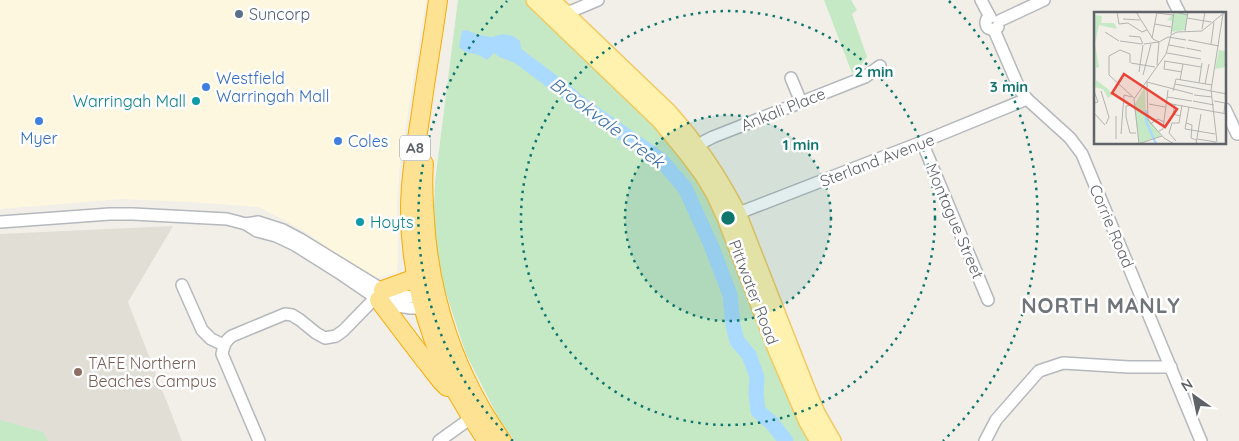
<svg xmlns="http://www.w3.org/2000/svg" width="1239" height="441" viewBox="0 0 1239 441" font-family="Quicksand,sans-serif">
  <style>
    .commercial { fill: #fef7e0 }
    .education { fill: #e1ded6 }
    .green { fill: #c5e8c5 }
    .water { fill: #aadaff }
    .lines { fill: none; stroke-linecap: round; stroke-linejoin: round }
    .river { stroke: #aadaff; stroke-width: 15 }
    .minor-casing { stroke: #b5b8bc; stroke-width: 14 }
    .major-casing { stroke: #f2c960; stroke-width: 18 }
    .highway-casing { stroke: #f9ab00; stroke-width: 20 }
    .minor { stroke: #fff; stroke-width: 11 }
    .major { stroke: #fff2af; stroke-width: 15 }
    .highway { stroke: #fde293; stroke-width: 18 }
    .ring { fill: none; stroke: #0f766e; stroke-width: 2.5; stroke-dasharray: 2.5 5 }
    .service-dot { fill: #5c6f8a; stroke: #fff; stroke-width: 2 }
    .shop-dot { fill: #3f7fe0; stroke: #fff; stroke-width: 2 }
    .culture-dot { fill: #0f9aa8; stroke: #fff; stroke-width: 2 }
    .education-dot { fill: #8d6e63; stroke: #fff; stroke-width: 2 }
    .labels { text-anchor: middle; stroke-width: 5; stroke-linejoin: round; paint-order: stroke }
    .shield { fill: #fff; stroke: #8f9295; stroke-width: 1 }
    .shield-label { font-size: 15px; font-weight: bold; fill: #5f6368 }
    .service-label { font-size: 16px; fill: #4e5e75; stroke: #fff; text-anchor: start }
    .shop-label { font-size: 16px; fill: #366cbe; stroke: #fff; text-anchor: start }
    .culture-label { font-size: 16px; fill: #0d838f; stroke: #fff; text-anchor: end }
    .street-label { font-size: 16px; fill: #5f6368; stroke: #fff }
    .education-label { font-size: 16px; fill: #785e54; stroke: #fff; text-anchor: start }
    .water-label { font-size: 18px; font-style: italic; fill: #4174aa; stroke: #fff }
    .district-label { font-size: 21px; font-weight: bold; letter-spacing: 1px; fill: #70757a; stroke: #fff }
    .inset-river { fill: none; stroke: #aadaff; stroke-width: 2.5 }
    .inset-road { fill: none; stroke: #b3b3b1; stroke-width: 1 }
    .view { fill: #ea4335; fill-opacity: 0.15; stroke: #ea4335; stroke-width: 2.5 }
    .inset-edge { fill: none; stroke: #5f6368; stroke-width: 2.5 }
    .centre { fill: #0f766e; stroke: #fff; stroke-width: 2.5 }
    .ring-label { font-size: 15px; text-anchor: middle; font-weight: bold; fill: #0f766e; stroke: #fff; stroke-width: 5; stroke-linejoin: round; paint-order: stroke }
  </style>
  <rect width="100%" height="100%" fill="#f1efe8"/>
  <polygon class="commercial" points="0,0 426,0 400,162 397,203 398,254 397,272 378,278 360,272 304,231 259,207 191,202 121,199 0,209"/>
  <polygon class="education" points="173,226 128,302 182,441 0,441 0,234"/>
  <g class="green">
    <polygon points="458,0 525,0 658,125 698,176 721,216 802,431 810,441 515,441 500,421 466,354 444,287 437,250 434,214 435,182"/>
    <path d="M 824,0 L 851,0 L 857,10 L 852,14 L 867,57 C 861,63 862,68 852,73 Z"/>
    <polygon points="0,420 43,432 48,441 0,441"/>
  </g>
  <polygon class="water" points="466,30 479,35 492,37 502,34 513,36 520,41 522,53 520,62 497,52 494,53 487,60 479,55 466,52 459,47 462,31"/>
  <g class="lines">
    <polyline class="river" points="502,50 518,56 565,91 579,103 661,160 685,188 711,245 730,295 733,325 737,341 749,355 757,377 756,393 758,411 771,422 786,441"/>
    <g class="minor-casing">
      <g id="minor">
        <polyline points="981,0 990,17"/>
        <polyline points="1173,0 1180,14"/>
        <polyline points="560,16 598,0"/>
        <path d="M 990,17 C 985,19 985,24 988,28 L 993,30 L 998,27"/>
        <polyline points="999,21 1044,0"/>
        <polyline points="994,30 1020,90 1027,99 1070,138 1082,154 1201,441"/>
        <polyline points="791,78 801,102"/>
        <polyline points="1225,109 1237,134 1239,133"/>
        <polyline points="922,142 988,300"/>
        <polyline points="691,151 705,141 713,137 865,77 880,66"/>
        <polyline points="731,216 922,142 1027,99"/>
        <polyline points="0,222 110,214 133,214 227,219 246,224 257,231 276,236 295,245 338,272 379,300 397,306 411,308 424,308 430,307"/>
        <path d="M 246,224 L 258,222 L 283,230 L 300,239 L 383,290 C 398,297 411,299 427,295"/>
        <polyline points="182,285 202,330 211,339 224,345"/>
        <path d="M 259,441 L 222,354 C 224,345 225,341 232,336 L 285,314 L 292,315 L 300,320 L 316,333 L 325,338 L 336,336 L 344,330 L 376,297"/>
        <polyline points="439,441 471,418"/>
        <polyline points="985,441 996,420 1039,371 1063,363 1129,367 1171,367"/>
      </g>
    </g>
    <g class="major-casing">
      <g id="major">
        <polyline points="534,0 660,121 687,154 702,174 714,194 725,218 777,352 807,422 818,441"/>
        <path d="M 552,0 L 669,112 C 697,143 719,176 738,213 L 807,389 L 817,413 L 833,441"/>
      </g>
    </g>
    <g class="highway-casing">
      <g id="highway">
        <path d="M 438,0 C 433,38 426,75 421,113 C 416,145 410,178 410,211 C 410,268 425,327 450,379 C 460,401 474,421 487,441"/>
        <path d="M 424,164 C 422,183 424,202 425,221 C 430,300 456,376 502,441"/>
        <polyline points="383,290 416,278"/>
        <polyline points="379,300 420,354 442,382 447,387"/>
      </g>
    </g>
    <use href="#minor" class="minor"/>
    <use href="#major" class="major"/>
    <use href="#highway" class="highway"/>
  </g>
  <circle cx="728" cy="218" r="103" fill="#0f766e" fill-opacity=".12"/>
  <g class="ring">
    <circle cx="728" cy="218" r="103"/>
    <circle cx="728" cy="218" r="207"/>
    <path d="M513 441A310 310 0 0 1 507 1M949 1A310 310 0 0 1 943 441"/>
  </g>
  <circle class="service-dot" cx="239" cy="14" r="5"/>
  <g class="shop-dot">
    <circle cx="206" cy="87" r="5"/>
    <circle cx="39" cy="121" r="5"/>
    <circle cx="338" cy="141" r="5"/>
  </g>
  <g class="culture-dot">
    <circle cx="196" cy="101" r="5"/>
    <circle cx="360" cy="222" r="5"/>
  </g>
  <circle class="education-dot" cx="78" cy="372" r="5"/>
  <g class="labels">
    <rect class="shield" x="400" y="135.5" width="30" height="25" rx="4"/>
    <g class="shield-label">
      <text x="415" y="153">A8</text>
    </g>
    <g class="service-label">
      <text x="249" y="20">Suncorp</text>
    </g>
    <g class="shop-label">
      <text x="216" y="84">Westfield<tspan x="216" dy="18">Warringah Mall</tspan></text>
      <text x="39" y="144" text-anchor="middle">Myer</text>
      <text x="348" y="147">Coles</text>
    </g>
    <g class="culture-label">
      <text x="186" y="107">Warringah Mall</text>
      <text x="370" y="228" text-anchor="start">Hoyts</text>
    </g>
    <g class="street-label">
      <text transform="translate(783 109) rotate(-22)" y="6">Ankali Place</text>
      <text transform="translate(877 160) rotate(-21)" y="6">Sterland Avenue</text>
      <text transform="translate(955 221) rotate(67)" y="6">Montague Street</text>
      <text transform="translate(1112 226) rotate(67)" y="6">Corrie Road</text>
      <text transform="translate(754 292) rotate(69)" y="6">Pittwater Road</text>
    </g>
    <g class="education-label">
      <text x="88" y="369">TAFE Northern<tspan x="88" dy="18">Beaches Campus</tspan></text>
    </g>
    <g class="water-label">
      <text transform="translate(607 123) rotate(37)" y="6">Brookvale Creek</text>
    </g>
    <g class="district-label">
      <text x="1101" y="313">NORTH MANLY</text>
    </g>
  </g>
  <g transform="translate(1094 12)">
    <rect width="132" height="132" fill="#f1efe8"/>
    <path d="M 80,1 L 93,3 L 91,18 L 77,20 L 78,9 L 73,8 ZM 0,3 L 8,4 L 7,11 L 20,11 L 23,17 L 5,13 L 1,32 L 5,55 L 2,56 L 2,68 L 20,82 L 14,86 L 9,77 L 0,75 ZM 125,38 L 132,39 L 132,67 L 132,55 L 121,57 ZM 51,74 L 52,103 L 67,124 L 45,131 L 40,94 Z" fill="#c5e8c5"/>
    <path class="inset-river" d="M 52,98 L 52,109 L 62,132"/>
    <path class="inset-road" d="M 23,0 L 25,12 L 34,11 L 48,20 L 53,18M 42,0 L 59,27 L 65,30 L 74,25 L 92,28M 63,1 L 79,3M 93,6 L 117,10M 29,7 L 46,8M 61,12 L 77,15M 108,17 L 111,0M 91,19 L 94,0M 11,20 L 25,29M 77,22 L 80,0 L 94,3M 35,24 L 46,25 L 49,32M 58,26 L 63,0M 94,28 L 125,34M 26,29 L 48,32M 50,32 L 65,30 L 63,53M 117,32 L 120,10M 75,33 L 91,36M 92,36 L 107,39M 26,38 L 15,44 L 15,63 L 40,86M 26,38 L 36,42 L 36,51M 73,41 L 107,47M 70,49 L 89,52M 71,49 L 70,57 L 88,60M 37,51 L 61,55M 89,52 L 107,55M 45,60 L 49,33M 49,63 L 57,32M 86,68 L 89,52M 53,70 L 99,82M 53,70 L 54,108 L 70,126 L 80,132M 105,71 L 108,51M 81,72 L 117,79M 111,72 L 115,52M 0,79 L 4,90 L 0,91M 7,79 L 15,105 L 12,112M 79,79 L 82,67 L 118,73M 117,79 L 133,82M 100,83 L 118,85M 73,85 L 98,89M 99,89 L 120,93M 120,89 L 131,91 L 130,101M 72,91 L 133,102M 55,92 L 71,95M 81,92 L 79,102 L 86,104M 38,93 L 32,94 L 32,105 L 36,121 L 42,121M 95,95 L 91,117 L 121,122M 0,101 L 11,113M 22,104 L 22,127M 92,111 L 98,113 L 97,126 L 102,128M 56,112 L 64,107 L 70,110M 65,119 L 69,117 L 74,78M 27,122 L 30,83 L 38,85M 103,127 L 122,130M 82,129 L 75,121 L 78,111 L 85,111 L 88,93M 123,130 L 117,78 L 129,2M 44,132 L 68,124M 45,132 L 40,87 L 72,42 L 77,23 L 83,20 L 108,19 L 131,0M 102,132 L 107,102"/>
    <path class="view" d="M 30,62 L 83,97 L 71,115 L 18,81 Z"/>
    <rect width="132" height="132" class="inset-edge"/>
  </g>
  <circle cx="728" cy="218" r="8" class="centre"/>
  <g class="ring-label">
    <text x="874" y="77">2 min</text>
    <text x="1009" y="92">3 min</text>
    <text x="801" y="150">1 min</text>
  </g>
  <g transform="translate(1194 396) rotate(327)" stroke="#ffffff" stroke-width="4" paint-order="stroke">
  <path d="M0-4L9 19L0 12L-9 19Z" fill="#5f6368"/>
  <text y="-8" font-size="14" font-weight="bold" text-anchor="middle" fill="#5f6368">N</text>
  </g>
</svg>
